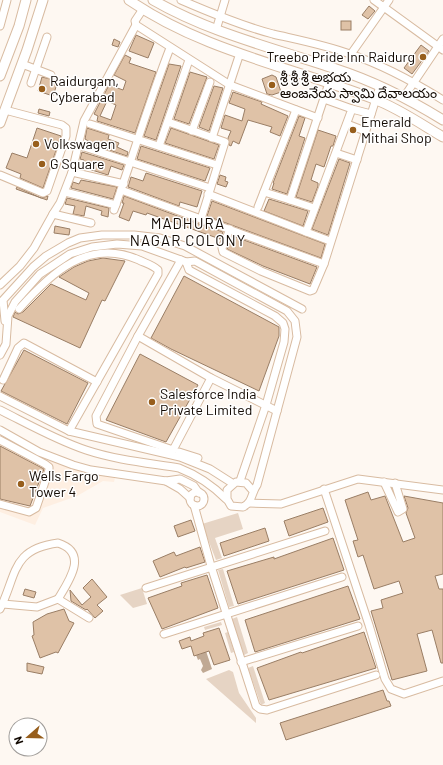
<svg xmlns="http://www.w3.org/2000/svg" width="443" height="765" viewBox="0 0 443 765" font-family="Barlow,'Noto Sans Telugu',sans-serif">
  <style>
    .built { fill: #feefe2 }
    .green { fill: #e6d4c4 }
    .water { fill: #c0a994 }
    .building { fill: #dfc2a7; stroke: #9a7e65; fill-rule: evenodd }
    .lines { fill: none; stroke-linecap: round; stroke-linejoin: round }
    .minor-casing { stroke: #d8bba1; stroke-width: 9 }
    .major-casing { stroke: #d8bba1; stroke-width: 11 }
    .minor { stroke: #fff; stroke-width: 7 }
    .major { stroke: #fff; stroke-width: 9 }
    .poi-dot { fill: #975e1c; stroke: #fff; stroke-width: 1.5 }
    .labels { text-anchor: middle; stroke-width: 3; stroke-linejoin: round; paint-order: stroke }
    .poi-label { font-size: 14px; fill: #120902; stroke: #fff; text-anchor: start }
    .neighbourhood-label { font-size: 15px; letter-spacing: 1px; fill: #120902; stroke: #fff }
  </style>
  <rect width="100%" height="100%" fill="#fef8f2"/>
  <polygon class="built" points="0,433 67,466 115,478 114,482 103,481 77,496 43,508 35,525 0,512"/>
  <g class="green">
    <polygon points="238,513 243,529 215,538 222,558 216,560 202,524"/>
    <polygon points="223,569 234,606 229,607 218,570"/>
    <polygon points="142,588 147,604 133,608 120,595"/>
    <polygon points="237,617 248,653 244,655 232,619"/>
    <polygon points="221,622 222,625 205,630 204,627"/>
    <polygon points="228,632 234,652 231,653 225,633"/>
    <polygon points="253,666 265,703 261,705 248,668"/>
    <polygon points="229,670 233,672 239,693 256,718 256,723 206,679"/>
  </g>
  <polygon class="water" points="205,648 212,669 203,673 201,670 203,666 200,659 198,660 196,655 201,654 199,650"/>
  <g class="building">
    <polygon points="369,6 375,11 368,19 362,15"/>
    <rect x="341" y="21" width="10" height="9"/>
    <polygon points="136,35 154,43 148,58 129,51"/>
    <polygon points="114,39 120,42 118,47 112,45"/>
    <polygon points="421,45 429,51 412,74 404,68"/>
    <path d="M 125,55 L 131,58 L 129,63 L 156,72 L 135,133 L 97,121 L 98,116 L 94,114 L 109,85 L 123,90 L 126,81 L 114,75 ZM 107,101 L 116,105 L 111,120 L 100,116 Z"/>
    <polygon points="169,64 181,66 156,140 144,136"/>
    <polygon points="190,72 207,77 189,124 174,119"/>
    <polygon points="272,75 276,77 281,92 272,95 267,94 262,79"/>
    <polygon points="42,77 54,80 53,83 57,84 53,96 38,91"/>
    <polygon points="214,86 223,88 209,131 199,127"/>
    <polygon points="233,92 262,102 261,104 288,116 280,136 270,132 272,127 248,120 239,144 233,141 231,146 229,145 228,138 231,131 221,128 225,115 242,121 245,109 229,103"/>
    <polygon points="39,109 50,112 49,116 38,113"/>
    <polygon points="299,116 305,118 299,136 305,138 287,194 272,189 274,183 273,183"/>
    <polygon points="37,128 61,136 43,188 20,178 21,174 6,168 12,153 27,158"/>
    <polygon points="87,128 109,135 108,139 119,143 117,147 128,152 127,156 97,146 85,139"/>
    <polygon points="171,128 219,145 214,159 165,143"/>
    <polygon points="318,130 336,136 333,146 331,146 324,167 316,164 311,180 318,183 318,186 312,202 296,197"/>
    <polygon points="141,146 210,168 205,181 137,159"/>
    <polygon points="82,152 124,165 122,170 111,166 108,175 82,167 84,160 80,159"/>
    <polygon points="339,159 350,163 328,235 312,229"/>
    <polygon points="146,173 202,191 197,207 180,202 179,206 128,187 131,177 143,181"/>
    <polygon points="220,175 226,177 225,181 228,182 226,187 217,184"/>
    <polygon points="81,180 117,187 113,199 71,188 73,182 79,184"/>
    <polygon points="17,187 41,198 48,196 47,200 16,189"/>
    <polygon points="124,196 199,224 223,232 220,239 147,213 146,215 133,211 129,221 119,217 124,203 122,203"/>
    <polygon points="67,198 109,208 108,217 101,215 102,211 86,206 84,216 73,214 75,206 65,204"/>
    <polygon points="269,199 308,211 303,226 264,211"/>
    <polygon points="212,201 325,244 321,258 207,216"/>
    <polygon points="55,226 70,229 69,235 54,233"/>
    <polygon points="233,236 317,267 310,284 263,266 227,249"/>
    <polygon points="103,258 125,261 105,301 102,300 80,348 13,317 15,312 18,314 23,312 51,284 86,300 89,293 59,277 74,267 88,261"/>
    <polygon points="184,276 279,327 279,336 259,391 171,349 151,338"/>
    <polygon points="24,350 88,383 67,424 1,391"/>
    <polygon points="140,354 198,385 166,442 106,420"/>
    <polygon points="0,446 44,469 30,506 0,499"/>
    <polygon points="368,492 371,500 385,496 403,542 415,538 406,513 408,508 404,496 443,503 443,574 435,576 439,589 443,589 443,663 441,663 432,630 417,634 427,671 392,680 371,611 383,608 381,600 403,593 399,581 374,589 363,555 358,557 353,541 358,540 345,500"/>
    <polygon points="323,508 328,522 289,536 284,521"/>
    <polygon points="191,520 195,531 178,537 174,526"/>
    <polygon points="265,528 269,541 224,556 220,543"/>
    <polygon points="333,538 344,570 238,604 227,571 274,557 274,559"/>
    <polygon points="200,547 205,562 186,568 185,567 160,577 153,561 174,552 176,556"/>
    <polygon points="207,575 218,608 162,629 148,598 182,586 181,583"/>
    <polygon points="92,579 107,597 97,605 103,611 95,618 87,609 86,610 71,601 70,590 82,605 91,597 83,588"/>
    <polygon points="348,586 360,619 255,652 245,620"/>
    <polygon points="25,589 36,592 34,598 23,595"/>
    <polygon points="64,609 69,621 74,623 58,653 56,652 40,658 32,636 34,635 33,622 47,614"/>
    <polygon points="219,628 230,660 214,665 209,651 194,656 191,646 182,649 179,641 190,637 191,641 204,636 203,633"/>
    <polygon points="364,632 376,668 269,700 257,668 301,652 302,653"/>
    <polygon points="27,663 44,667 42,674 27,671"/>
    <polygon points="383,690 387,701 389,701 391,706 286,740 280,723"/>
  </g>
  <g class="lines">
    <g class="minor-casing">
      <g id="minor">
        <path d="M 181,0 C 211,13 242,26 273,34 C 299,40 325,45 350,54 C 383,65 414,82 443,100"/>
        <polyline points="374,0 443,50"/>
        <polyline points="143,9 135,21 136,25 230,85 318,118"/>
        <polyline points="0,26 7,0"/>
        <polyline points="216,30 225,0"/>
        <polyline points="351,54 389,0"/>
        <polyline points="22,64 51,75"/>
        <polyline points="31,83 47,37"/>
        <polyline points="404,97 443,39"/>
        <polyline points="324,99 352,109 306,232 330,241"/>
        <polyline points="352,109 371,114"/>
        <polyline points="168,122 225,142 201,219 324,264"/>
        <polyline points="90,124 217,165"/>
        <polyline points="347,124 365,131"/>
        <polyline points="192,131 210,82"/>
        <polyline points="212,138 240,53"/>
        <polyline points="78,145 210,188"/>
        <polyline points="159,146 189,60"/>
        <polyline points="336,153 357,160"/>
        <polyline points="72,172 124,184"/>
        <polyline points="0,175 43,193 47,191 66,136 66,128 62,125 5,110"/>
        <polyline points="121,190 201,219"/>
        <polyline points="65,192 116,205"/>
        <polyline points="264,192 290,200"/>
        <polyline points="208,194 306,232"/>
        <polyline points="258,207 296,110"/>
        <polyline points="314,208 290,200 329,83"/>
        <path d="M 114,210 C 133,156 149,102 170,48"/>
        <polyline points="91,223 53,214 60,203 72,172 84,121 136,25"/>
        <polyline points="230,229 222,248 223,252 261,271 310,291 313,290 324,264 380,86"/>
        <polyline points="181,260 138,336 96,416 97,424 173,450 211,378"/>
        <path d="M 186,262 L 195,261 L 287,311 L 295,321 L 297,337 L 257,485 C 251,493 253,502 243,507 L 231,506 L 227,499 L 227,490 L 236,482 L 246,483 L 253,491"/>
        <polyline points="0,285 20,266 34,248 53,214"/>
        <path d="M 19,309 C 50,274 88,237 139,260 C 145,263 153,265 158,270 L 158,274 L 69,431"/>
        <polyline points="5,321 3,300 33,267 46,256 68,243 80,238 102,235 134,235 160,238 185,246 302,309"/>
        <polyline points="138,336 211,378 277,411"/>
        <polyline points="0,355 6,344 8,316 15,302 40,274 70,254 92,247 117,244 142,246 181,260 186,262 189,270 275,316 283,323 285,329 284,342 266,405 240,481"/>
        <polyline points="3,380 18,348 24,343 97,382"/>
        <polyline points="0,396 69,431 180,457 210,469 232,483"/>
        <path d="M 0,410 C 28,424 56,440 86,450 C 116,460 148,463 179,468 C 197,475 212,485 226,499"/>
        <polyline points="0,430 39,452 73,465 91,470 166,481 180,479 194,486 199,493"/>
        <polyline points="0,440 45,464 49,467 49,470 36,508 29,512 0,504"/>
        <polyline points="179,452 198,458"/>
        <polyline points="166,481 180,489 190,498"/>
        <polyline points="384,482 398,512 403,509 395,483"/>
        <polyline points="324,489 369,625 385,679 391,689 404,694 443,681"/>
        <circle cx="197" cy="499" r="7"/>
        <polyline points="249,503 281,504 358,479 443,490"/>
        <polyline points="194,505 211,566 256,706 260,709 267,710 376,675"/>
        <polyline points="146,588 325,531"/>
        <polyline points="3,604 37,607 58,599 89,618"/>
        <path d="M 0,609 C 17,575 11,549 58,543 C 89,553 69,581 58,599"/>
        <polyline points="164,634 342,577"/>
        <polyline points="241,662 358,626"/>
      </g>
    </g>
    <g class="major-casing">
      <g id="major">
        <path d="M 129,0 C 203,51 292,67 374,99 C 398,108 421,124 443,137"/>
        <path d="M 153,0 C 210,33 274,48 336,69 C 373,81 409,99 443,120"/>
        <polyline points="0,76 19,26 26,0"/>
        <polyline points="0,123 27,50 43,0"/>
      </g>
    </g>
    <use href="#minor" class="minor"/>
    <use href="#major" class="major"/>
  </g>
  <g class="poi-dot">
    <circle cx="423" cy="57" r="4"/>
    <circle cx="272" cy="85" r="4"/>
    <circle cx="42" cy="89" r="4"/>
    <circle cx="353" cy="130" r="4"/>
    <circle cx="36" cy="144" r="4"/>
    <circle cx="42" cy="164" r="4"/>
    <circle cx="152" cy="402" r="4"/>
    <circle cx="21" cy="484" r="4"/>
  </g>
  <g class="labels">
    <g class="poi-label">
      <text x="415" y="62" text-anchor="end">Treebo Pride Inn Raidurg</text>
      <text x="280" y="82">శ్రీ శ్రీ శ్రీ అభయ<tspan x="280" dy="16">ఆంజనేయ స్వామి దేవాలయం</tspan></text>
      <text x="50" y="86">Raidurgam,<tspan x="50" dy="16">Cyberabad</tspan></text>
      <text x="361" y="127">Emerald<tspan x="361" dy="16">Mithai Shop</tspan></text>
      <text x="44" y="149">Volkswagen</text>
      <text x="50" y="169">G Square</text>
      <text x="160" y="399">Salesforce India<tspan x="160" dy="16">Private Limited</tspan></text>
      <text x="29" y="481">Wells Fargo<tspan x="29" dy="16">Tower 4</tspan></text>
    </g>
    <g class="neighbourhood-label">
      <text x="188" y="229">MADHURA<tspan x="188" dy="17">NAGAR COLONY</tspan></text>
    </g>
  </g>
  <g transform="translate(28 737) rotate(250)"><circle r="19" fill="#ffffff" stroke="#a09d9a"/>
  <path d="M0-3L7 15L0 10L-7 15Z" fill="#975e1c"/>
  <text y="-6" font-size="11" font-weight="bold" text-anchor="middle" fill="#120902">N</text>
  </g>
</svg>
